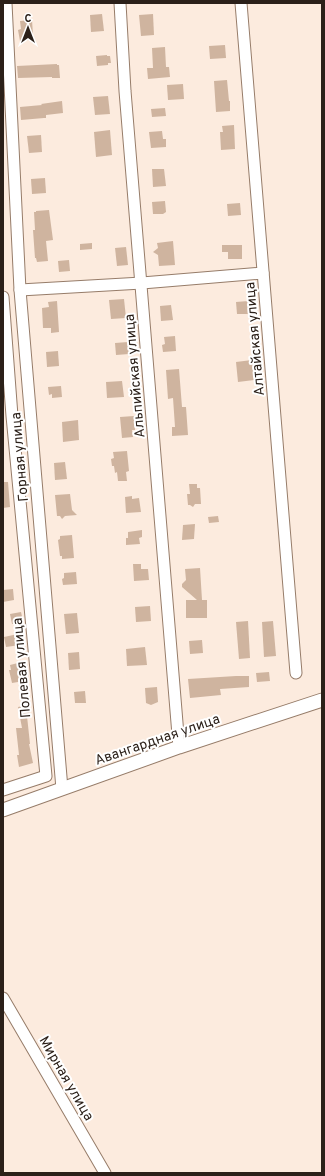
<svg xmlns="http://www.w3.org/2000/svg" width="325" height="1176" viewBox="0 0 325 1176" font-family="Overpass,sans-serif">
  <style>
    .building { fill: #cfb49f }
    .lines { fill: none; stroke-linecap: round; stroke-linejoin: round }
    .minor-casing { stroke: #967c69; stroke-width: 13 }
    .major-casing { stroke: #967c69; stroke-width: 15 }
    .minor { stroke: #fff; stroke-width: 11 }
    .major { stroke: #fff; stroke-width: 13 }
    .labels { text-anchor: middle; stroke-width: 4; stroke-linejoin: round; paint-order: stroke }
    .street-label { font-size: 14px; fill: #2b2019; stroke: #fff }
  </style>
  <rect width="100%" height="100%" fill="#fcebde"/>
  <g class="building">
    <polygon points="102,14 104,31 91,32 90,15"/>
    <polygon points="153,14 154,35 141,36 139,15"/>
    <polygon points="32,20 33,35 28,35 29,40 20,41 18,30 21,29 20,21"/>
    <polygon points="225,45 226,58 210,59 209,46"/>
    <polygon points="165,47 166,67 169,67 170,77 148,79 147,68 153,68 152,48"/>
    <polygon points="107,55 107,56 110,56 111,63 108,63 108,65 97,66 96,56"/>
    <polygon points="57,64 57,65 59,65 60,78 52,78 52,77 18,78 17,66"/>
    <polygon points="227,80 229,101 230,101 230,111 216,112 214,81"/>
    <polygon points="183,84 184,99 168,100 167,85"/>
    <polygon points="108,96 110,114 95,115 93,97"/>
    <polygon points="62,101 63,113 46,115 46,118 44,118 21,120 20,107 42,105 41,104"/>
    <polygon points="165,108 166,116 152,117 151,109"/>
    <polygon points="234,125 235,149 221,150 220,132 223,132 222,126"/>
    <polygon points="110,130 112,155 96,157 94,132"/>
    <polygon points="162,131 163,139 166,139 166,147 151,148 149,132"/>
    <polygon points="41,135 42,152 29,153 27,136"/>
    <polygon points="152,169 164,169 166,186 153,187"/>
    <polygon points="45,178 46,193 32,194 31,179"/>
    <polygon points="165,201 166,212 163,214 153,214 152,202"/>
    <polygon points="240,203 241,215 228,216 227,204"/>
    <polygon points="49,210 53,240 46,241 48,261 37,262 36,258 35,258 33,230 35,230 34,212 36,212 36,211"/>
    <polygon points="173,241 175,265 159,266 158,255 153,252 158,248 157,243"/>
    <polygon points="92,243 92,249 80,250 80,244"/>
    <polygon points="222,245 242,245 242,259 228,259 228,252 222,252"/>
    <polygon points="126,247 128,265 117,266 115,248"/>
    <polygon points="69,260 70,271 59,272 58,261"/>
    <polygon points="124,299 126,318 111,319 109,300"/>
    <polygon points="57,301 59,332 51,333 51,328 43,328 42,308 49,307 48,302"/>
    <polygon points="248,301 249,314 237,314 236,302"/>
    <polygon points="171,305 173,320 161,321 160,306"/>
    <polygon points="175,336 176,351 163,352 162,345 165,344 164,337"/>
    <polygon points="128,342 129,354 116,355 115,343"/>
    <polygon points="58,351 59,366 47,367 46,352"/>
    <polygon points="252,360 254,380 238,382 236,362"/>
    <polygon points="179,369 182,407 186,407 188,435 172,436 172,427 175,427 173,398 168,399 166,370"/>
    <polygon points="122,381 124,397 107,398 106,382"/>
    <polygon points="61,386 62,397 52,398 52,394 49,395 48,387"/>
    <polygon points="134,416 135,430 132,430 133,437 122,438 120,417"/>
    <polygon points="78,420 79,440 63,442 62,422"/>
    <polygon points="127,451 129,471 126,472 127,481 118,481 117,472 115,473 114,466 112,466 111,459 114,458 113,452"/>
    <polygon points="65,462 67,479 55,480 54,463"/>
    <polygon points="3,482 8,482 10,507 3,508"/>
    <polygon points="189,484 197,484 197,488 200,488 201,504 195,504 193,507 190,505 188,505 187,494 190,494"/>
    <polygon points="70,494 72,510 77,515 65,516 62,519 60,516 57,516 55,495"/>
    <polygon points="132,496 132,499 139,498 141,512 126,513 125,497"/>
    <polygon points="218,516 219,522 209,523 208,517"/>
    <polygon points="195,524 194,539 182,540 183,525"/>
    <polygon points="142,530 142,537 139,538 140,544 126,545 126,538 128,538 128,532"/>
    <polygon points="72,535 74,558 62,559 62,556 60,556 58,540 60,539 60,536"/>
    <polygon points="133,564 141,564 141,569 148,569 149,580 134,581"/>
    <polygon points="200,568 202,600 207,600 207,618 186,618 186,600 197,600 182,587 182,584 186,580 185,569"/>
    <polygon points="76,572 77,584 63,585 62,579 64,578 64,573"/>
    <polygon points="13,589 14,600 3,602 3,590"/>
    <polygon points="150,606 151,621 136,622 135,607"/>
    <polygon points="21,612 23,621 12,624 10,614"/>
    <polygon points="77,613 79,633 66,634 64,614"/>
    <polygon points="248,621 250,658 239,659 236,622"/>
    <polygon points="273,621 276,656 264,657 262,622"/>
    <polygon points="18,634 20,645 6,647 4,637"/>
    <polygon points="202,640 203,653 190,654 189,641"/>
    <polygon points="145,647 147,665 127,666 126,649"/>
    <polygon points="79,652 80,669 69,670 68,653"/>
    <polygon points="22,662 24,681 12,683 9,670 11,670 10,665"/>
    <polygon points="269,672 270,681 257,682 256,673"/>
    <polygon points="236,676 249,676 249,687 220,689 221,695 190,698 188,679"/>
    <polygon points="157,687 158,702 151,705 146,703 145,688"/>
    <polygon points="85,691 86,703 75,703 74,692"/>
    <polygon points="28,705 30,715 27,716 30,744 29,744 33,763 19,767 17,755 19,755 16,728 22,728 18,707"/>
  </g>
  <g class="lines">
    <g class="minor-casing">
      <g id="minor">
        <polyline points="6,3 20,290 62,789"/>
        <polyline points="120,3 125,91 179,747"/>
        <polyline points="241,3 296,673"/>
        <polyline points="20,290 142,283 263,273"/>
        <polyline points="3,297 12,416 46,776 3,790"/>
        <polyline points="3,998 105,1173"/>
      </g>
    </g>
    <g class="major-casing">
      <polyline id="major" points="3,810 179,747 322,700"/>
    </g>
    <use href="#minor" class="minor"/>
    <use href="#major" class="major"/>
  </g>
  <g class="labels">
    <g class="street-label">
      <text transform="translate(254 339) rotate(-95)" y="5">Алтайская улица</text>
      <text transform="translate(134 376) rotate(-95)" y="5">Альпийская улица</text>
      <text transform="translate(19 457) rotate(-95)" y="5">Горная улица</text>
      <text transform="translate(21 668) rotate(-95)" y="5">Полевая улица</text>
      <text transform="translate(157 739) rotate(-19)" y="5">Авангардная улица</text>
      <text transform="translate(67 1078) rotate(60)" y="5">Мирная улица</text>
    </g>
  </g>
  <rect width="325" height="1176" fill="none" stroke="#2b2019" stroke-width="8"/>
  <g transform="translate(28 28)" stroke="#ffffff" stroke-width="3" paint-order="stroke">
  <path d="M0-3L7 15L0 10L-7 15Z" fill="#2b2019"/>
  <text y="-6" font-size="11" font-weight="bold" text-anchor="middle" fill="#2b2019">С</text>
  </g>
</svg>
